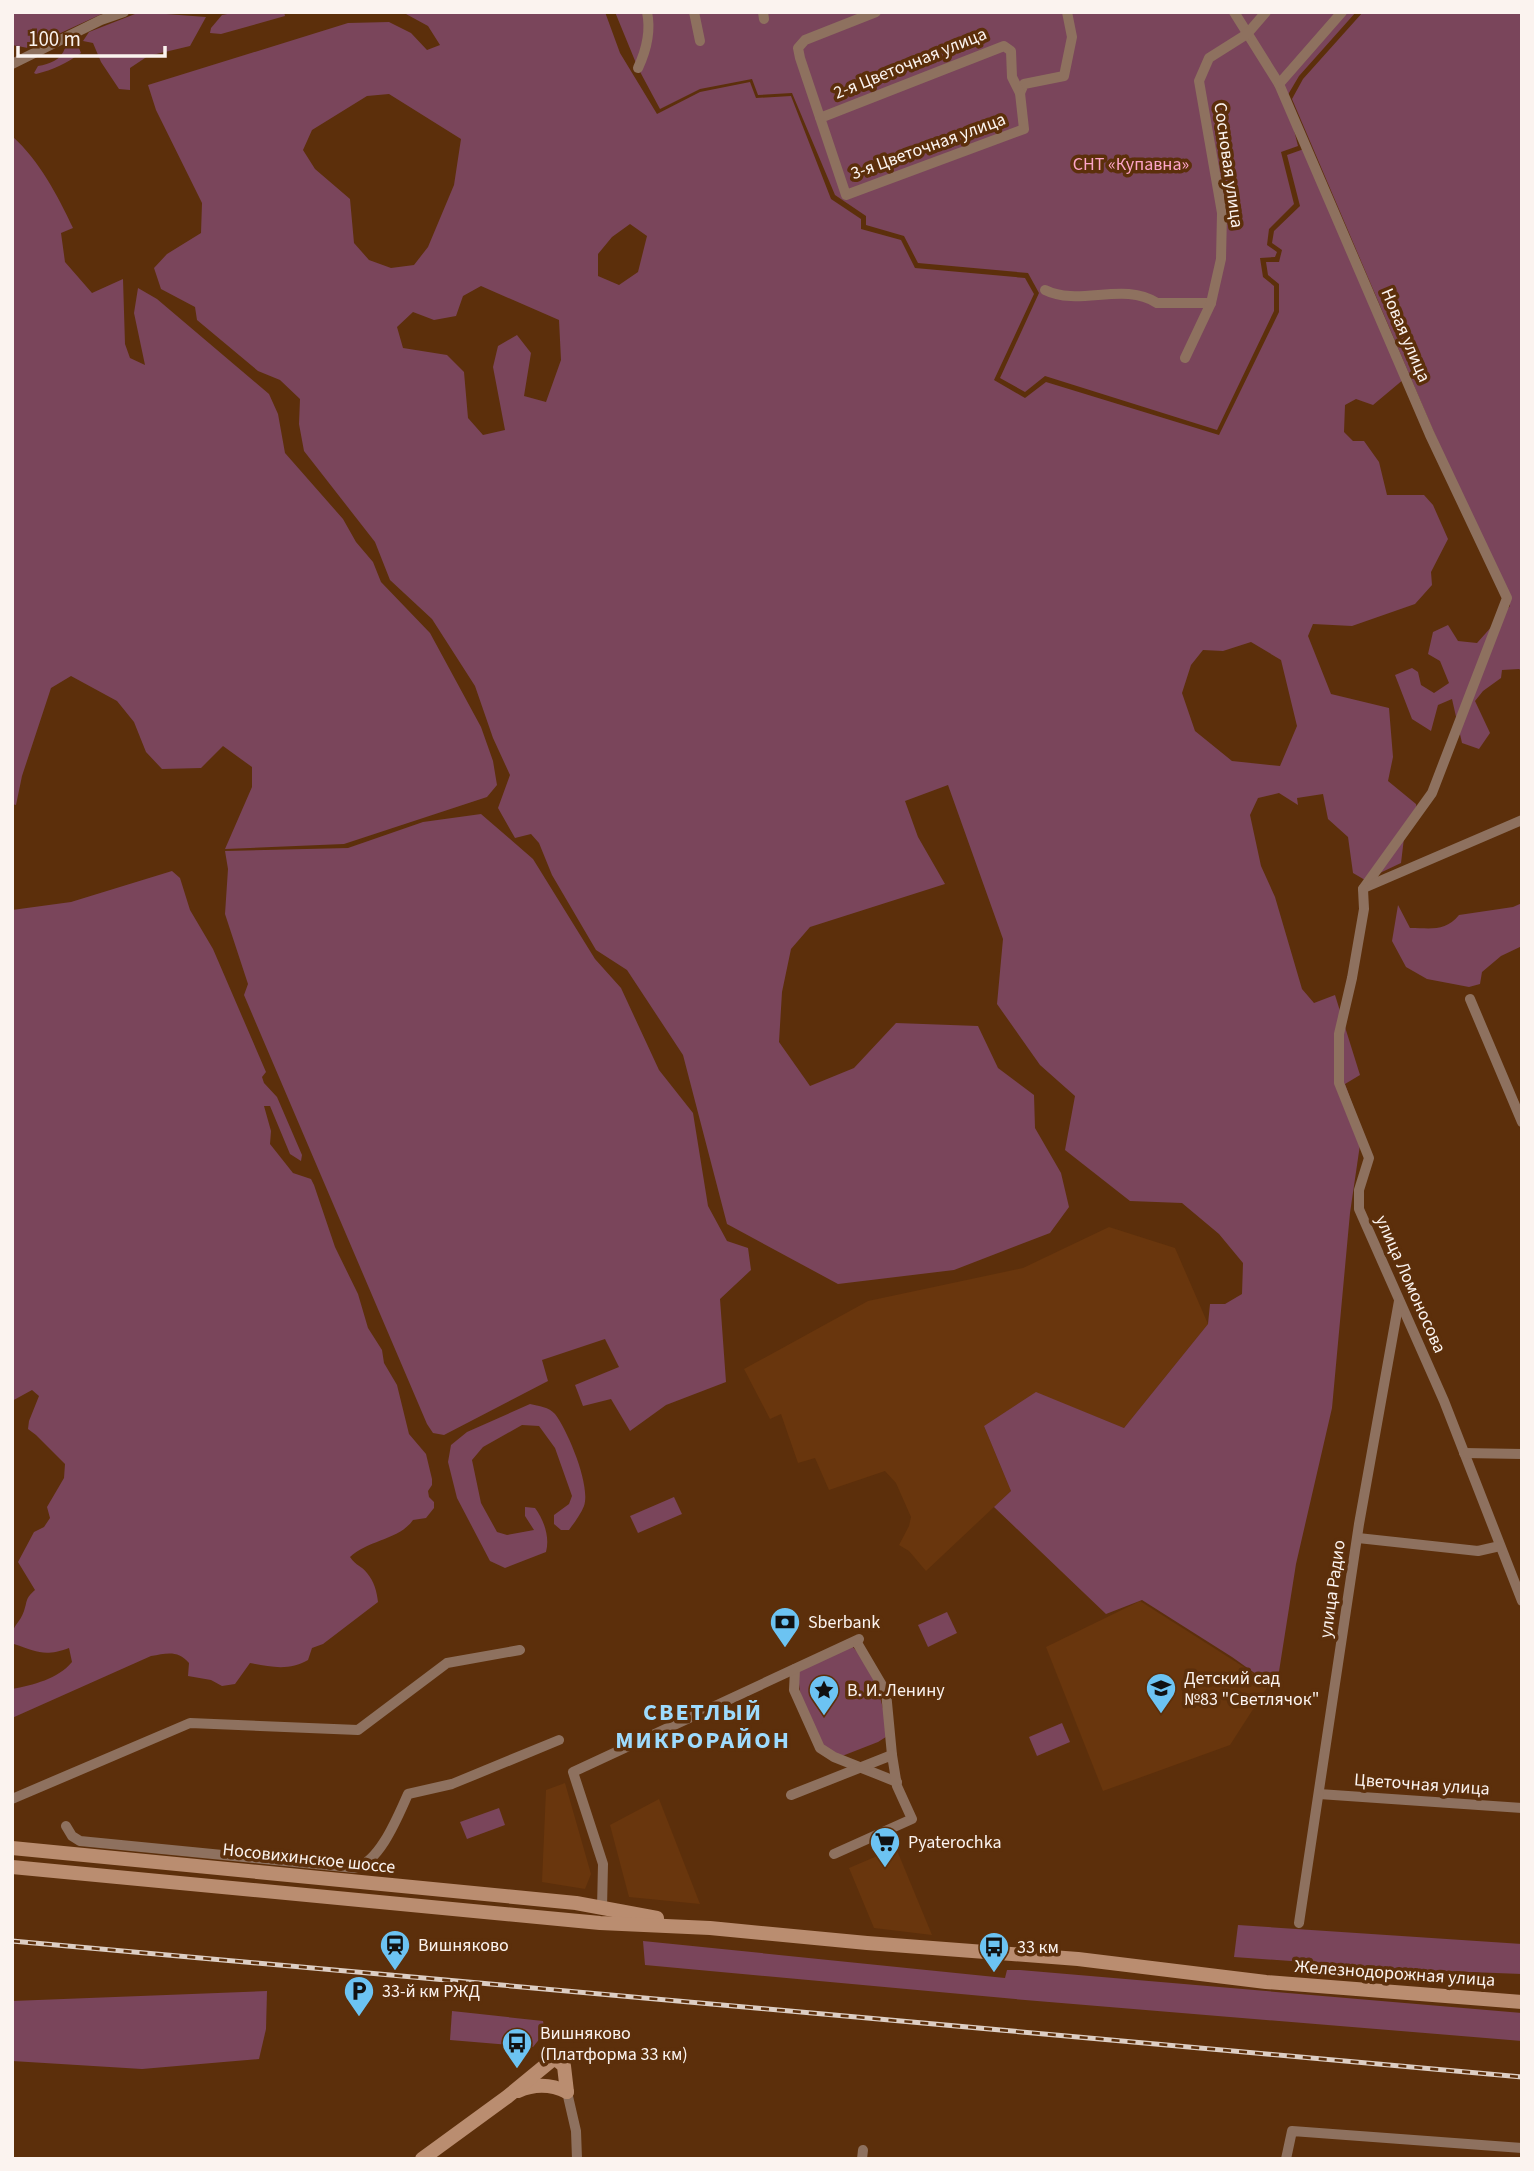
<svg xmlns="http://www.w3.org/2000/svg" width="1534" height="2171" viewBox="0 0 1534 2171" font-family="'Source Sans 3',sans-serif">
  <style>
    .built { fill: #69360d }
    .green { fill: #7a455b; fill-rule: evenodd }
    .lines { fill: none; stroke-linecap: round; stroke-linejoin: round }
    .street { stroke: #8e715f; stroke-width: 10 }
    .secondary { stroke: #ba8d70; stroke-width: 14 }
    .rail-casing { stroke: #ddcec4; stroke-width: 5 }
    .rail { stroke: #5c2f0b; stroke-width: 2.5; stroke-dasharray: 8; stroke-linecap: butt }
    .labels { text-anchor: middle; stroke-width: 7; stroke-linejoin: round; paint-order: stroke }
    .street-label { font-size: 18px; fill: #fbf3ef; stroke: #5c2f0b }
    .park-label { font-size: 18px; fill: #fda5c8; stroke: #5c2f0b }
    .poi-label { font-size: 18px; fill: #fbf3ef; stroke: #5c2f0b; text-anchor: start }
    .district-label { font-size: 24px; font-weight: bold; letter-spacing: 2px; fill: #9ddbfe; stroke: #5c2f0b }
  </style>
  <rect width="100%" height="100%" fill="#5c2f0b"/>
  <g class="built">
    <polygon points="1109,1227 1175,1248 1208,1324 1124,1428 1036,1393 984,1426 1011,1491 926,1571 909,1551 899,1545 909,1526 911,1517 896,1483 885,1471 829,1490 815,1458 798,1463 781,1414 770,1419 744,1369 868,1301 1023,1268"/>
    <polygon points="1140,1601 1258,1676 1268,1686 1230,1745 1103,1791 1046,1647"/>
    <polygon points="565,1783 591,1874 585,1889 542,1882 546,1790"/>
    <polygon points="659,1799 700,1904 629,1897 610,1825"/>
    <polygon points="896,1848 932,1935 874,1928 849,1868"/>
  </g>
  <g class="green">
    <polygon points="12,12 106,12 28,48 12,45"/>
    <polygon points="140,12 206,17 190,46 148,56 130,68 130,90 119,89 101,62 93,43 83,41 89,32"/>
    <polygon points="238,12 284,12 285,16 221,34 210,33 211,28 222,15"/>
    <path d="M 408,12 L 486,12 L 487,14 L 605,12 L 620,53 L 657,114 L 700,92 L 750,82 L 756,98 L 791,96 L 831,199 L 861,219 L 861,229 L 901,240 L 915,268 L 1025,278 L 1034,294 L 994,380 L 1025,398 L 1046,382 L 1219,435 L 1279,312 L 1279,284 L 1268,275 L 1266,262 L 1279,262 L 1282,250 L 1272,243 L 1274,231 L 1300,206 L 1287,155 L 1304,149 L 1404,379 L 1373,405 L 1356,399 L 1345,405 L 1344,432 L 1353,441 L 1364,441 L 1379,462 L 1387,495 L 1424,495 L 1433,505 L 1448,539 L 1431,572 L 1432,585 L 1415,604 L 1352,626 L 1313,624 L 1308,636 L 1331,694 L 1389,708 L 1393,757 L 1388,781 L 1416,804 L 1418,816 L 1404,838 L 1401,863 L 1365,880 L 1353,873 L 1348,837 L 1328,819 L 1323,794 L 1297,798 L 1298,805 L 1279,793 L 1258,798 L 1250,815 L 1261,866 L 1275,897 L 1302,989 L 1314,1003 L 1335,995 L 1360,1075 L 1345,1084 L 1362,1131 L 1350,1213 L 1332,1408 L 1296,1564 L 1277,1684 L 1263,1679 L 1232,1657 L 1142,1600 L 1106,1614 L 994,1507 L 1011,1491 L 984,1426 L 1036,1392 L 1124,1428 L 1208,1324 L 1210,1304 L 1225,1304 L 1242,1294 L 1243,1263 L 1219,1234 L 1182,1203 L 1130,1201 L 1065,1150 L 1075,1096 L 1040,1065 L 997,1004 L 1003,939 L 948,785 L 905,801 L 918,837 L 945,884 L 810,927 L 791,949 L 782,992 L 779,1042 L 810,1086 L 854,1068 L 896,1023 L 978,1026 L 998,1068 L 1034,1095 L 1035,1128 L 1061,1173 L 1069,1207 L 1050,1233 L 954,1270 L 838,1284 L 727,1224 L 683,1055 L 627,970 L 596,950 L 552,875 L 539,843 L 531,834 L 515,838 L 498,808 L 510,775 L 493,738 L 475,686 L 432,619 L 390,580 L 375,542 L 304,451 L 299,424 L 300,399 L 280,380 L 258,371 L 197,320 L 195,307 L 161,289 L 154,268 L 167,254 L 201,233 L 202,203 L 156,110 L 148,85 L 348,23 L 389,22 L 411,33 L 427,50 L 440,45 L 428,26 L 406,14 ZM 389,94 L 461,139 L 454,185 L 428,247 L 414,265 L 391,268 L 369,260 L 354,243 L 350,199 L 315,169 L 303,150 L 312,130 L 367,96 ZM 630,224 L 647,236 L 638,272 L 619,285 L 598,276 L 598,254 L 612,237 ZM 481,286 L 559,320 L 561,360 L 546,402 L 524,396 L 531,353 L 517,335 L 498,346 L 493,367 L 505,430 L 483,435 L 468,418 L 464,372 L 447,355 L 403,348 L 397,327 L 413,312 L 434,320 L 456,316 L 463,296 ZM 1251,642 L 1281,660 L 1297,726 L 1280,766 L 1232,761 L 1195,731 L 1182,693 L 1191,665 L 1203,650 L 1223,651 Z"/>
    <polygon points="615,12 1356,12 1299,76 1286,98 1298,146 1281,152 1294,204 1269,229 1267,245 1277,252 1275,257 1260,258 1263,277 1274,286 1274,311 1217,430 1045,376 1025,392 1000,378 1039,293 1028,273 918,263 904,236 866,225 866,216 835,195 792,93 758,95 752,79 700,89 660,109 638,68"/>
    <polygon points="1363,12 1522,12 1522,671 1519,669 1502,670 1501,678 1483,691 1475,701 1490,733 1479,749 1462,743 1452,699 1438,705 1431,731 1412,719 1395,675 1412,668 1418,672 1421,685 1434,693 1449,683 1440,661 1428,654 1433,632 1448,625 1458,641 1477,643 1510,606 1509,593 1467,510 1292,99 1303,79"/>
    <path d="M 73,47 L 79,48 L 81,53 C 67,63 53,70 36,74 L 34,73 L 38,66 C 50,64 61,60 65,48 Z"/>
    <path d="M 12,136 C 39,160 58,196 73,228 L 61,233 L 65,262 L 92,293 L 123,279 L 125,344 L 130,358 L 145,365 L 134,313 L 138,288 L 157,299 L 269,394 L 278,414 L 285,453 L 343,519 L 356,542 L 373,562 L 381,582 L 430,633 L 481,727 L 493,761 L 497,785 L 487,797 L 344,844 L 225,849 L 252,787 L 252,767 L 223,746 L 201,768 L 162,769 L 146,752 L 134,722 L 117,701 L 71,676 L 51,688 L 22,776 L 16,805 L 12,804 Z"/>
    <polygon points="481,814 533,859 595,959 621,988 659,1070 693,1113 708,1206 727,1241 748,1248 751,1270 720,1299 726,1382 666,1405 630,1431 611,1399 583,1406 575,1385 619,1367 605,1339 542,1360 548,1381 444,1435 433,1433 427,1424 244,995 248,984 225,914 228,869 225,851 348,848 423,822"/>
    <path d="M 172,871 L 180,878 L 190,910 L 213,949 L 266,1072 L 262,1077 L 264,1083 L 277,1097 L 302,1155 L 301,1161 L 290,1154 L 270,1106 L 264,1106 L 271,1131 L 270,1144 L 293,1173 L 311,1179 L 314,1185 L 335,1247 L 358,1294 L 368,1328 L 382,1350 L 384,1363 L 397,1385 L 409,1434 L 426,1454 L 432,1479 L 432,1485 L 428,1491 L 429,1497 L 434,1502 L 434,1508 L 426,1518 L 413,1520 C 399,1540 368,1540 350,1557 C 356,1566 362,1566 367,1573 C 374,1581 377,1592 378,1602 L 323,1644 L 312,1648 L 308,1660 C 290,1671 270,1667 250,1663 L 235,1684 L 222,1686 L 211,1680 L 188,1676 L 189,1663 C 178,1650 167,1653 151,1656 L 12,1718 L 12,1689 C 33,1685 58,1679 72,1662 L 69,1648 C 44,1657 38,1652 14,1644 C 9,1625 19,1626 24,1611 C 28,1599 25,1599 35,1590 L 18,1562 L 34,1532 L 44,1527 L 50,1518 L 47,1507 L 64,1478 L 65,1464 L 36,1435 L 28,1429 L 29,1421 L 39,1396 L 32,1390 L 12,1401 L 12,910 L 71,902 Z"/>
    <path d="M 1522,903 L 1522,946 L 1501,956 L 1482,972 L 1480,984 L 1469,987 L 1427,979 L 1406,967 L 1392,941 L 1398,905 L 1410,928 C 1431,928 1445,932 1459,915 L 1513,907 Z"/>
    <path d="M 530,1404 C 539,1406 549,1407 555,1414 C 568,1431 591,1486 584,1506 C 581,1514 574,1523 569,1530 L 561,1530 L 554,1524 L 554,1515 L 569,1504 L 572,1496 L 555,1448 L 539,1426 L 522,1425 L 483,1447 L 472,1460 L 481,1503 L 497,1532 L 507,1535 L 534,1530 L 525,1516 L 525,1507 L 535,1508 C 544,1520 550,1537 546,1552 L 505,1568 L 490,1561 L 457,1498 L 448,1462 L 451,1445 L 467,1432 Z"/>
    <polygon points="674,1497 682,1514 638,1533 630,1516"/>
    <polygon points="947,1612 957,1633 928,1647 918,1625"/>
    <path d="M 852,1646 C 876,1671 882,1702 889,1735 L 878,1742 L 837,1758 C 808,1734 800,1707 798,1671 Z"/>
    <polygon points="1062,1723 1070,1742 1037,1756 1029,1737"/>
    <polygon points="499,1808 505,1825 467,1839 460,1822"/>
    <polygon points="1238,1925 1522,1944 1522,1974 1416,1970 1234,1957"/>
    <polygon points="643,1941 1005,1978 1007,1970 1020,1970 1522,2013 1522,2041 1025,2000 645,1965"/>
    <polygon points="267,1991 266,2029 259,2059 142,2069 12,2061 12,2001"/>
    <polygon points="452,2011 543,2021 545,2032 533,2047 450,2040"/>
  </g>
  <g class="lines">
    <g class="street">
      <polyline points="694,12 700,41"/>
      <polyline points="763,12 764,19"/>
      <polyline points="1234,12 1279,84 1430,435 1507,598 1432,793 1363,889"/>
      <polyline points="12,64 101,20 124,12"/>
      <path d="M 638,68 C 646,51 651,31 647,12"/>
      <polyline points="1279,84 1342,12"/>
      <polyline points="1020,93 1024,84 1064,76 1072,37 1067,12"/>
      <polyline points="820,118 1004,46 1011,51 1012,77 1020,93 1024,129 846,195 800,58 798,48 805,40 876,12"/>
      <path d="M 1045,290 C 1079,307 1124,281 1157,303 L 1211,303"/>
      <polyline points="1185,358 1211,303 1221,259 1222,213 1199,81 1209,58 1247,34 1266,12"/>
      <polyline points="1366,887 1522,820"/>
      <polyline points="1363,889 1364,909 1352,978 1339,1034 1339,1083 1369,1158 1359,1190 1359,1209 1444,1401 1522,1601"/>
      <polyline points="1470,999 1522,1122"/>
      <polyline points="1464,1453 1522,1454"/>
      <polyline points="1358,1538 1478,1551 1500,1546"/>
      <polyline points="856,1641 886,1692 892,1755"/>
      <polyline points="795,1669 794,1690 820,1748 834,1757 897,1782"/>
      <polyline points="1319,1794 1522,1808"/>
      <polyline points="791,1795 892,1755 897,1786 912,1819 834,1854"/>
      <polyline points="12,1799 190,1723 358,1730 447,1663 520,1650"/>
      <path d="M 66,1826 L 72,1836 L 80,1841 L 355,1868 C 380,1862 398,1816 408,1794 L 452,1784 L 559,1740"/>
      <polyline points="602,1908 603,1864 573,1772 859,1639"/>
      <polyline points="1299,1923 1359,1524 1399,1301"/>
      <polyline points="567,2092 576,2131 577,2159"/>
      <polyline points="862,2159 863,2150"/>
      <polyline points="1286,2159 1292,2131 1522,2148"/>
    </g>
    <g class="secondary">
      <polyline points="12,1848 576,1903 657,1918"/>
      <polyline points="12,1867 600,1923 710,1928 867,1943 1078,1959 1266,1982 1522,2002"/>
      <path d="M 518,2091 C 534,2084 551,2084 567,2092"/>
      <polyline points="422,2159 507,2097 552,2060 557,2060 564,2066 567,2092"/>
    </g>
    <g class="rail-casing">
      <polyline id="rail" points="12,1941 1522,2077"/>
    </g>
    <use href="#rail" class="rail"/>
  </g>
  <defs>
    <g id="bank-pin" transform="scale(1.575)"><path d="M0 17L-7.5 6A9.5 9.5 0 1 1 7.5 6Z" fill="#6cc3f2" stroke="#5c2f0b"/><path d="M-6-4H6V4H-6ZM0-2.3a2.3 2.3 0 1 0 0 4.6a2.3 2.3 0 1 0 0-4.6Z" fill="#111"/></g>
    <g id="school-pin" transform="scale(1.575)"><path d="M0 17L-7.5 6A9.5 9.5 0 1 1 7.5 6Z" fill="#6cc3f2" stroke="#5c2f0b"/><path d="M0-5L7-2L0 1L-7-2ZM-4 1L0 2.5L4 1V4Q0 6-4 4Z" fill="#111"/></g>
    <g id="sight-pin" transform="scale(1.575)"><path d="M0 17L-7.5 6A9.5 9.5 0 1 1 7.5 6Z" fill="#6cc3f2" stroke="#5c2f0b"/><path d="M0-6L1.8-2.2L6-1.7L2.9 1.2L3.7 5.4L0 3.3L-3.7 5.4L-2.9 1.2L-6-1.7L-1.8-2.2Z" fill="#111"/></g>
    <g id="supermarket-pin" transform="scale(1.575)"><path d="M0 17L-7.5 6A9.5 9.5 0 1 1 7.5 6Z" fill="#6cc3f2" stroke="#5c2f0b"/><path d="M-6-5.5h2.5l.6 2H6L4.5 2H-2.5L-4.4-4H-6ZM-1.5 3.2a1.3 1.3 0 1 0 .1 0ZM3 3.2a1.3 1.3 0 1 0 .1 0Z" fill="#111"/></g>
    <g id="station-pin" transform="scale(1.575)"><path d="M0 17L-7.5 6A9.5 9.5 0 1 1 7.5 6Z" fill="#6cc3f2" stroke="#5c2f0b"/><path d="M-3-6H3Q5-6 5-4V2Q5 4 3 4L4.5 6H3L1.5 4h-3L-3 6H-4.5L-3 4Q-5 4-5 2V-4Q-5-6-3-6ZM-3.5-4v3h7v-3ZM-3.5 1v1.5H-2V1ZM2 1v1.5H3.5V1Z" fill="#111"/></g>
    <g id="bus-pin" transform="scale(1.575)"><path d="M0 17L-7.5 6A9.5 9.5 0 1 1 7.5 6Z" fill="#6cc3f2" stroke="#5c2f0b"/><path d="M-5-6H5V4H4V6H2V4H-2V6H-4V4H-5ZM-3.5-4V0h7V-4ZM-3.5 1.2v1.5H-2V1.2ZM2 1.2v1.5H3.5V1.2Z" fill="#111"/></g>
    <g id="parking-pin" transform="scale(1.575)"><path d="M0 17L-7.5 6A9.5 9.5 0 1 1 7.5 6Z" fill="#6cc3f2" stroke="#5c2f0b"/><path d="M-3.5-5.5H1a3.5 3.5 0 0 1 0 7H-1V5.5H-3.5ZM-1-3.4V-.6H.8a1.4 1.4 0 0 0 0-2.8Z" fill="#111"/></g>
  </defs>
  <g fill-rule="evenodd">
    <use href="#bank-pin" x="785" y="1622"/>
    <use href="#school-pin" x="1161" y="1688"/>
    <use href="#sight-pin" x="824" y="1690"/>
    <use href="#supermarket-pin" x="885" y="1842"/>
    <use href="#station-pin" x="395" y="1945"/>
    <use href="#bus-pin" x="994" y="1947"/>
    <use href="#parking-pin" x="359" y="1991"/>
    <use href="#bus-pin" x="517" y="2043"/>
  </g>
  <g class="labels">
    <g class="street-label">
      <text transform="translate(910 63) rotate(-22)" y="6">2-я Цветочная улица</text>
      <text transform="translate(928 146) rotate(-20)" y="6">3-я Цветочная улица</text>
      <text transform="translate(1229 165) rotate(82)" y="6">Сосновая улица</text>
      <text transform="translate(1406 335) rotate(67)" y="6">Новая улица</text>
      <text transform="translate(1411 1284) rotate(66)" y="6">улица Ломоносова</text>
      <text transform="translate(1332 1589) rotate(-82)" y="6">улица Радио</text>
      <text transform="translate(1422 1784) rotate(4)" y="6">Цветочная улица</text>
      <text transform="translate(309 1858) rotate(6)" y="6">Носовихинское шоссе</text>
      <text transform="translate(1395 1973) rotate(4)" y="6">Железнодорожная улица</text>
    </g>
    <g class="park-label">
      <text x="1131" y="170">СНТ «Купавна»</text>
    </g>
    <g class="poi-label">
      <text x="808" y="1628">Sberbank</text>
      <text x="1184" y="1684">Детский сад<tspan x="1184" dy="21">№83 "Светлячок"</tspan></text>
      <text x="847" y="1696">В. И. Ленину</text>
      <text x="908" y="1848">Pyaterochka</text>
      <text x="418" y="1951">Вишняково</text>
      <text x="1017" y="1953">33 км</text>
      <text x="382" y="1997">33-й км РЖД</text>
      <text x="540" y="2039">Вишняково<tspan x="540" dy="21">(Платформа 33 км)</tspan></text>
    </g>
    <g class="district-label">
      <text x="703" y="1720">СВЕТЛЫЙ<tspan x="703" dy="28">МИКРОРАЙОН</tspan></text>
    </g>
  </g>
  <rect width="1534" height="2171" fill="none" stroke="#fbf3ef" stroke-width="28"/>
  <path d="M18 46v10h147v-10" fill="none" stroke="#fbf3ef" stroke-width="3.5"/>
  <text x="28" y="46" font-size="21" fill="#fbf3ef" stroke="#5c2f0b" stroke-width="5" paint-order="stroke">100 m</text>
</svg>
